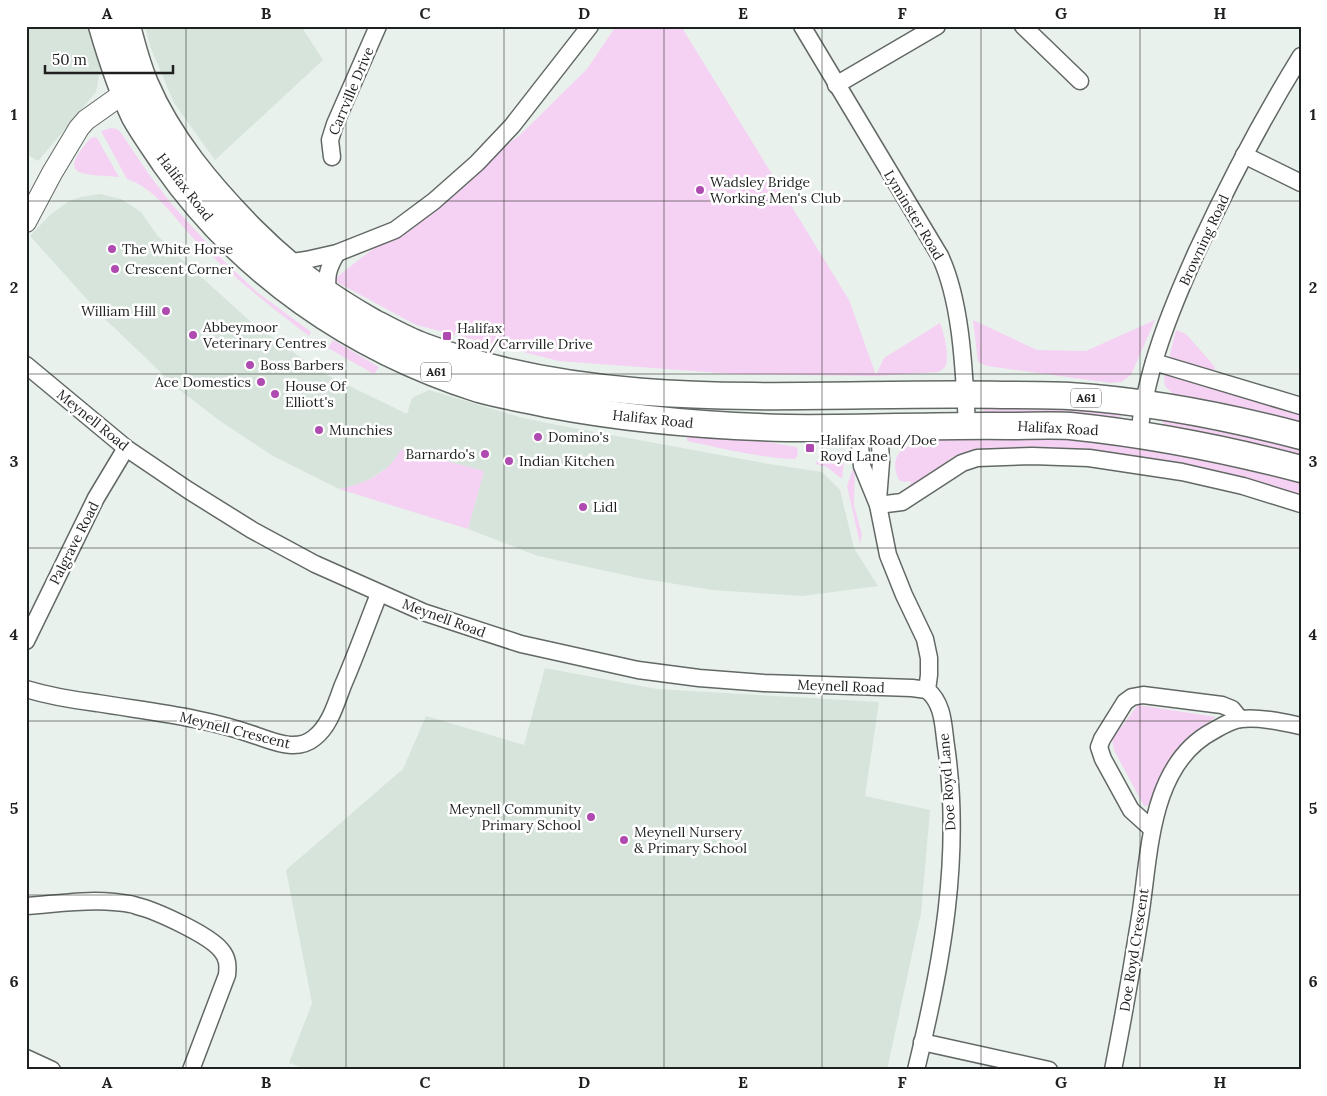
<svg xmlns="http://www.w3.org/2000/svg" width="1327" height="1096" viewBox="0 0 1327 1096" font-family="Lora,serif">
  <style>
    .built { fill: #d6e4db }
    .green { fill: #f5d2f3 }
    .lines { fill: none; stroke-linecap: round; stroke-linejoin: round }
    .minor-casing { stroke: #626964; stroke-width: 19 }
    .tertiary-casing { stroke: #626964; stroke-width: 22 }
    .trunk-casing { stroke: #626964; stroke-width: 29 }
    .minor { stroke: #fff; stroke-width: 16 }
    .tertiary { stroke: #fff; stroke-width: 20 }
    .trunk { stroke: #fff; stroke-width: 26 }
    .grid { fill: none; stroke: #1e211f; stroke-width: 1; stroke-opacity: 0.55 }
    .poi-dot { fill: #af4bb0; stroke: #fff; stroke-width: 2 }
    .labels { text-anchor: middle; stroke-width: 5; stroke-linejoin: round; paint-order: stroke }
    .shield { fill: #fff; stroke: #626462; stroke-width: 1 }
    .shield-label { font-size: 12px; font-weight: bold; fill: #1e211f }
    .street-label { font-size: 14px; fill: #1e211f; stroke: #fff }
    .poi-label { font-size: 14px; fill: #1e211f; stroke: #fff; text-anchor: start }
    .neatline { fill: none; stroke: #1e211f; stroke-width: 2 }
    .grid-label { font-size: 16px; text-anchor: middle; font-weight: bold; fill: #1e211f }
  </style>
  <rect width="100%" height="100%" fill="#e9f1ec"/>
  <g class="built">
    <polygon points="26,26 87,26 101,65 96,92 38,161 26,154"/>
    <polygon points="145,26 301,26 323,60 215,160 174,103 150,46"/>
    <polygon points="100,194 121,199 141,212 157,235 178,256 250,321 321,372 407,414 412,398 429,390 523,418 557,425 769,464 822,472 840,490 854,548 878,586 803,596 713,590 638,578 538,556 468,529 484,471 401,449 395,462 372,478 358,485 339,489 273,456 220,421 177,388 103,317 30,236 50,215 69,201 81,197"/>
    <polygon points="545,668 657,689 879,702 865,796 930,810 921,913 887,1070 310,1070 289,1063 312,1003 286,870 403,769 426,716 524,745"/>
  </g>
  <g class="green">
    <path d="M 616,26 L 681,26 L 849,300 L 876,375 L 884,358 L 940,323 C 944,331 950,359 945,367 C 944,368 939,372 938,372 L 876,376 L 733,374 L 559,361 L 416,325 L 333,280 L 520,135 L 587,69 Z"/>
    <path d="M 111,128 L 117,129 L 121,133 L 148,173 L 173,206 L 224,261 L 257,292 L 311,332 L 309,336 C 270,307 235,278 200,245 C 177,223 159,190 127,179 L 101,131 Z"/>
    <path d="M 94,137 L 97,138 L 119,177 C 85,174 54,178 91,138 Z"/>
    <polygon points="973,320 1037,350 1086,351 1155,320 1131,375 1121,382 1111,383 987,366 978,362"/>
    <polygon points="1176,330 1186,334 1215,367 1211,387 1301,414 1301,425 1250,410 1173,394 1165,386 1164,378"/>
    <polygon points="333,340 379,367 374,374 328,348"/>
    <polygon points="989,402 1122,412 1121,416 1116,418 992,417 986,415 983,411 984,406"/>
    <polygon points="1162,416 1301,445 1301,459 1167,428 1161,420"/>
    <path d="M 687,434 L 743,438 L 797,447 L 798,455 L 795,459 C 758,458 722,448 687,441 Z"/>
    <path d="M 1057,436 L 1148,443 L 1301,481 L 1301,500 L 1258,487 L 1012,453 L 953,457 L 908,490 L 911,481 L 905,482 L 899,480 C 889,460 899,445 921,444 L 921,438 Z"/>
    <path d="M 401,449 L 484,471 L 468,529 L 339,489 C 365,484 389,473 401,449 Z"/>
    <polygon points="844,460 842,479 827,467 816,464 816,462"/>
    <polygon points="855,463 854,506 862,534 860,544 847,486"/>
    <path d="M 1138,705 L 1216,717 C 1192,733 1168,755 1157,782 C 1154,789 1153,798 1152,805 L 1144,806 L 1114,750 L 1112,739 Z"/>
  </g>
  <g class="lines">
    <g class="minor-casing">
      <g id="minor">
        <path d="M 802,26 L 940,256 C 962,303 964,373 967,425"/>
        <polyline points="1023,26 1080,81"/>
        <polyline points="836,85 937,26"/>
        <polyline points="1244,155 1301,183"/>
        <polyline points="332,157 330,140 335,124 378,26"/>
        <polyline points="286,263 306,260 337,253 395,230 434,201 477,163 512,126 590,26"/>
        <path d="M 328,295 C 326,277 327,269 337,253"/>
        <polyline points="1154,362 1301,406"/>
        <polyline points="26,365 126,448 188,490 252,530 315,564 423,612 521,644 638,670 699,678 764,683 912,688 927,690"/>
        <polyline points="858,426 862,466 878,505 888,555 904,595 925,639 929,658 929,675 927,690"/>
        <path d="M 1139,436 C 1145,372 1171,309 1197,251 C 1228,184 1262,119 1301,56"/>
        <polyline points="878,500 881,462 879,426"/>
        <polyline points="878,505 902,502 962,463 977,458 1032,456 1089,458 1182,472 1243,486 1301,504"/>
        <polyline points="26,641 96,498 126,448"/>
        <path d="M 26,689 C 49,696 73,700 97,703 C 151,712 205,717 257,736 C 275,742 297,752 314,738 C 330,726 336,703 343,685 C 356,655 367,624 379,594"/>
        <polyline points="1152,829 1131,810 1103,759 1099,747 1102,739 1125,702 1132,697 1143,695 1222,705 1232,709 1240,719"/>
        <path d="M 26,906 C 55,904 85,899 114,902 C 122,903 130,903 137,906 C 157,911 209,935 221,950 C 228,958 228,966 227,975 L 191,1070"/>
        <polyline points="922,1042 1049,1070"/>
        <polyline points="26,1058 52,1070"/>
        <path d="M 916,1070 C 942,964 962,855 946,746 C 943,726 944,704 927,690"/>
        <path d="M 1113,1070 C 1123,1019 1132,968 1140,917 C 1150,854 1149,765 1213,731 C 1222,726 1231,720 1241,719 C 1260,717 1282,722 1301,726"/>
      </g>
    </g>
    <g class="tertiary-casing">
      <polyline id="tertiary" points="26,222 52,173 79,128 86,120 124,93 138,88"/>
    </g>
    <g class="trunk-casing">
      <g id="trunk">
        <path d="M 102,26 C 111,57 121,88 135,117 C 144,133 155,148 165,163 C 241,272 353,349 479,389 C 501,395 524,399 547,404 C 626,419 706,426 787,428 C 861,429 934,425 1008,426 C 1029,426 1050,425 1070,426 C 1148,434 1225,449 1301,469"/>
        <path d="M 127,26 C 132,46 137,65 145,84 C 169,140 209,187 251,230 C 290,269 326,296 374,323 C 390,331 406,340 422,346 C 607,416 809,391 1002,395 C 1024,395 1047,395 1069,396 C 1148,401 1225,416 1301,436"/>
      </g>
    </g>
    <use href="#minor" class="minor"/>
    <use href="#tertiary" class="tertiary"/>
    <use href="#trunk" class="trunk"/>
  </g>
  <path class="grid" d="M 186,26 L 186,1070M 346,26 L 346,1070M 504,26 L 504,1070M 664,26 L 664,1070M 822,26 L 822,1070M 981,26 L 981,1070M 1140,26 L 1140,1070M 26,201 L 1301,201M 26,374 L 1301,374M 26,548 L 1301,548M 26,721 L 1301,721M 26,895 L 1301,895"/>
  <g class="poi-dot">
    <circle cx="700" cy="190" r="5"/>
    <circle cx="112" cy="249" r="5"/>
    <circle cx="115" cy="269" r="5"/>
    <circle cx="166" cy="311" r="5"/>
    <circle cx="193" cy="335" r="5"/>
    <rect x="442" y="331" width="10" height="10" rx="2.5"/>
    <circle cx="250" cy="365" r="5"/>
    <circle cx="261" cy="382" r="5"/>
    <circle cx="275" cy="394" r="5"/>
    <circle cx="319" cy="430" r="5"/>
    <circle cx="538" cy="437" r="5"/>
    <rect x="805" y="443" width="10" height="10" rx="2.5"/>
    <circle cx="485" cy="454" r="5"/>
    <circle cx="509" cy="461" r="5"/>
    <circle cx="583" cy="507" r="5"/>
    <circle cx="591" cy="817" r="5"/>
    <circle cx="624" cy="840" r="5"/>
  </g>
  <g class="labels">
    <g class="shield">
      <rect x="421" y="362.5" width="30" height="19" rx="4"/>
      <rect x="1071" y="388.5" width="30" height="19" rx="4"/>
    </g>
    <g class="shield-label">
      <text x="436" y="376">A61</text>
      <text x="1086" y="402">A61</text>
    </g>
    <g class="street-label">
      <text transform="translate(351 91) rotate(-67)" y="5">Carrville Drive</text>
      <text transform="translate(185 187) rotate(52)" y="5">Halifax Road</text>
      <text transform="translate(914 215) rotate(59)" y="5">Lyminster Road</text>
      <text transform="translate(1204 240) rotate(-65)" y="5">Browning Road</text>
      <text transform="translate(653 419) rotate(6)" y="5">Halifax Road</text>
      <text transform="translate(93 420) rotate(39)" y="5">Meynell Road</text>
      <text transform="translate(1058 428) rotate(3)" y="5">Halifax Road</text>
      <text transform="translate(74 543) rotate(-63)" y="5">Palgrave Road</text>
      <text transform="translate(444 618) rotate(20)" y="5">Meynell Road</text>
      <text transform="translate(841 686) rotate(2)" y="5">Meynell Road</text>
      <text transform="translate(235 730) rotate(14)" y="5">Meynell Crescent</text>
      <text transform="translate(947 782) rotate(-94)" y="5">Doe Royd Lane</text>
      <text transform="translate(1134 950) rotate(-81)" y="5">Doe Royd Crescent</text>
    </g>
    <g class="poi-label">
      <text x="710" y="187">Wadsley Bridge<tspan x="710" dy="16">Working Men's Club</tspan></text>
      <text x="122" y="254">The White Horse</text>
      <text x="125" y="274">Crescent Corner</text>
      <text x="156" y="316" text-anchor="end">William Hill</text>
      <text x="203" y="332">Abbeymoor<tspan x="203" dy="16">Veterinary Centres</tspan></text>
      <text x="457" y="333">Halifax<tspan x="457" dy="16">Road/Carrville Drive</tspan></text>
      <text x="260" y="370">Boss Barbers</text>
      <text x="251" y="387" text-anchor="end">Ace Domestics</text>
      <text x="285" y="391">House Of<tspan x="285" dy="16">Elliott's</tspan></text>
      <text x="329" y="435">Munchies</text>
      <text x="548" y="442">Domino's</text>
      <text x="820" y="445">Halifax Road/Doe<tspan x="820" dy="16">Royd Lane</tspan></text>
      <text x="475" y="459" text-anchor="end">Barnardo's</text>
      <text x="519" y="466">Indian Kitchen</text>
      <text x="593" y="512">Lidl</text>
      <text x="581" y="814" text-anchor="end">Meynell Community<tspan x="581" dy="16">Primary School</tspan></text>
      <text x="634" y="837">Meynell Nursery<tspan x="634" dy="16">&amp; Primary School</tspan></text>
    </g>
  </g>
  <rect width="1327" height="1096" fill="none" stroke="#ffffff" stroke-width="55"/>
  <path d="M45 65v8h128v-8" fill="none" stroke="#1e211f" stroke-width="2.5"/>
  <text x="52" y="65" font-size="15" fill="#1e211f" stroke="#ffffff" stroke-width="4" paint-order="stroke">50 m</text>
  <rect x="28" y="28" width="1272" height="1040" class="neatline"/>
  <g class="grid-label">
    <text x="107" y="19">A</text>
    <text x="266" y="19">B</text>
    <text x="425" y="19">C</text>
    <text x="584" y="19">D</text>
    <text x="743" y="19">E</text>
    <text x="902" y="19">F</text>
    <text x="1061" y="19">G</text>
    <text x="1220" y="19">H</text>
    <text x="14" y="120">1</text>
    <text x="1313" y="120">1</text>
    <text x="14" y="293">2</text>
    <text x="1313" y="293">2</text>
    <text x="14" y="467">3</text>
    <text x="1313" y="467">3</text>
    <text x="14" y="640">4</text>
    <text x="1313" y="640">4</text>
    <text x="14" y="814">5</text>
    <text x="1313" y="814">5</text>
    <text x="14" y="987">6</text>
    <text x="1313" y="987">6</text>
    <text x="107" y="1088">A</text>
    <text x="266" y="1088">B</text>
    <text x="425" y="1088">C</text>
    <text x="584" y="1088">D</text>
    <text x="743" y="1088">E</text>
    <text x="902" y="1088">F</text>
    <text x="1061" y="1088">G</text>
    <text x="1220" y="1088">H</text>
  </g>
</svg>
